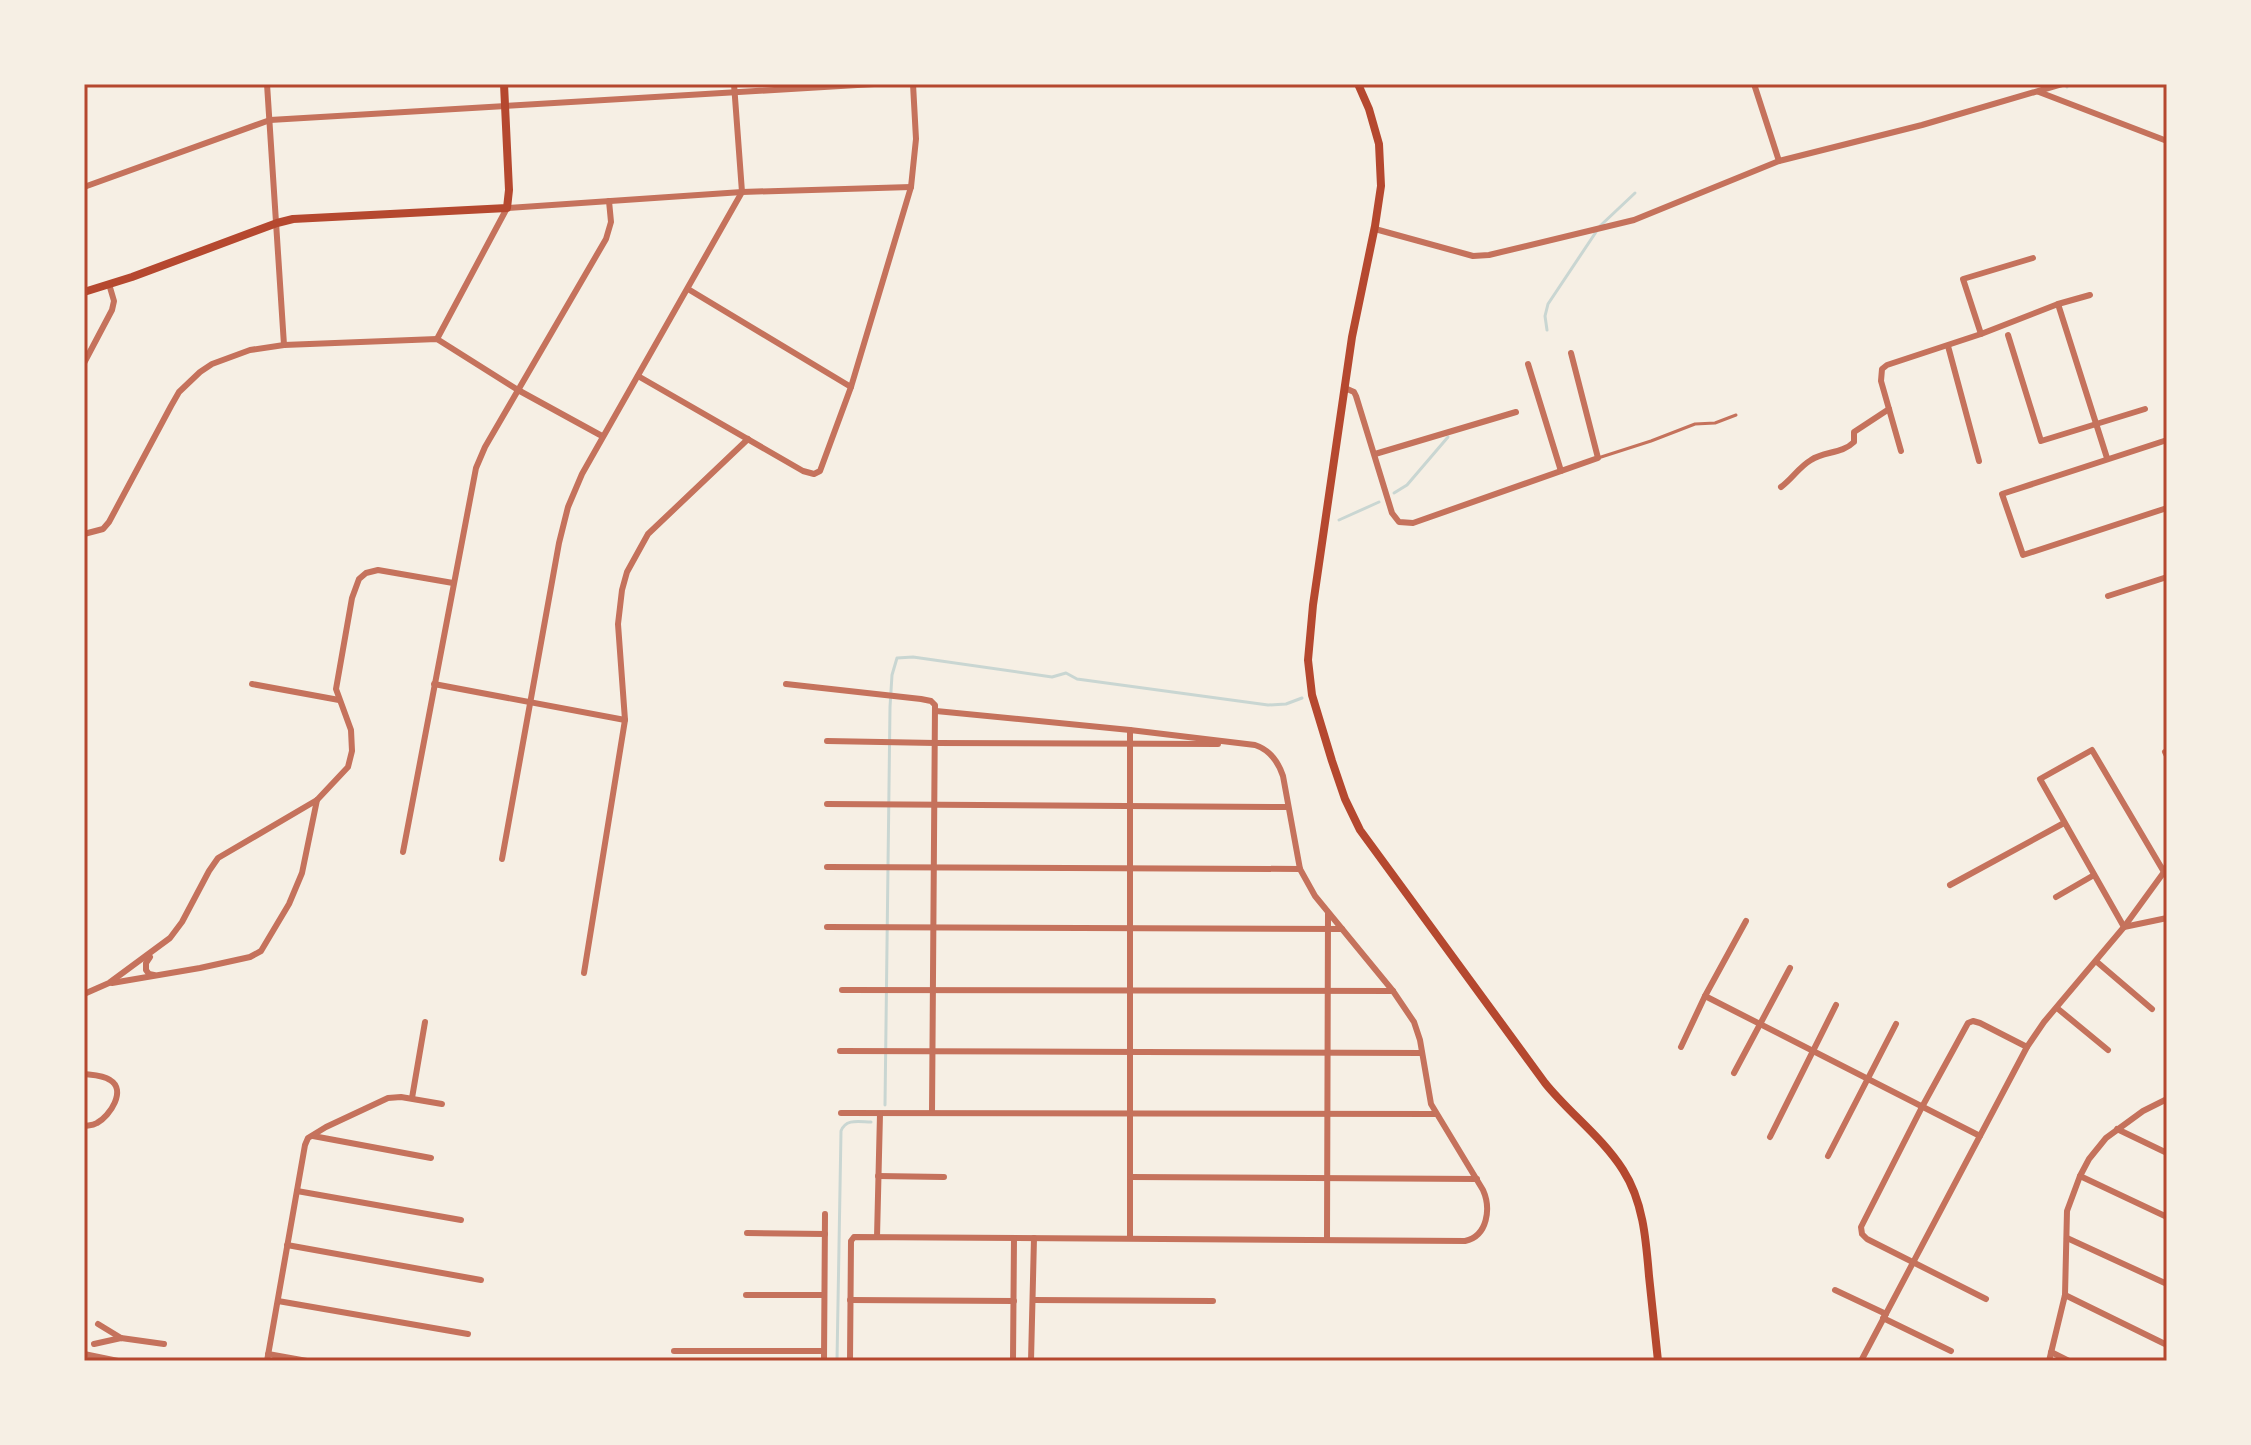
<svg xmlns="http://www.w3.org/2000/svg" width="2251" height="1445" viewBox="0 0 2251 1445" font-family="Literata,serif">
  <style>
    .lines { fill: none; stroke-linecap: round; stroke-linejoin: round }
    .stream { stroke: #c9d6d2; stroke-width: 3 }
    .service { stroke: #c5725c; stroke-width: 3 }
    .minor { stroke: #c5725c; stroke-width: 6 }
    .secondary { stroke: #b5482f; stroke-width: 8 }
    .neatline { fill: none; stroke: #b5482f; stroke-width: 3 }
  </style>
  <rect width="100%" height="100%" fill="#f6efe4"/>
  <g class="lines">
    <g class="stream">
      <polyline points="2066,84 2067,87"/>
      <polyline points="1600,226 1635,193"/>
      <polyline points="1547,330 1545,316 1548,304 1596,232"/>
      <polyline points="1394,493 1407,485 1448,437"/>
      <polyline points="1339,520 1379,502"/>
      <polyline points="885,1105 890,707 892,675 897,658 913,657 1052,677 1066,673 1077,679 1268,705 1286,704 1302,698"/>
      <path d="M 837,1361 L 841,1131 C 846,1118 860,1122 871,1122"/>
    </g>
    <polyline class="service" points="1598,458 1651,441 1695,424 1715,423 1736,415"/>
    <g class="minor">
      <polyline points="267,84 284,345"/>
      <polyline points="1754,84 1779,161"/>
      <polyline points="2039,92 2167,141"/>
      <polyline points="84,187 270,120 874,84"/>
      <polyline points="1375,229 1473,256 1489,255 1634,220 1779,161 1922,125 2062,84"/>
      <polyline points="688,289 851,387"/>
      <polyline points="2058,304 2107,458"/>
      <polyline points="1981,334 1963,279 2033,258"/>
      <polyline points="2008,335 2041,441 2145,409"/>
      <polyline points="437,339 507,208 742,192 911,187"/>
      <polyline points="1948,346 1979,461"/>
      <polyline points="84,363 112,310 114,301 109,284"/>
      <polyline points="1528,364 1561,471"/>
      <polyline points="638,376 803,471 814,474 820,471 851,387 911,187 916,139 913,84"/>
      <polyline points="1345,388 1354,392 1356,396 1392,513 1399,522 1413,523 1598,458 1571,353"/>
      <polyline points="2167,440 2002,494 2023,555 2167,508"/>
      <polyline points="1901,451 1881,381 1882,369 1887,365 1981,334 2058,304 2090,295"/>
      <polyline points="1375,454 1516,412"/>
      <path d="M 1781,487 C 1792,479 1799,467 1811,460 C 1824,451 1842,454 1854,442 L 1854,432 L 1889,409"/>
      <polyline points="84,534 103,529 109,522 171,406 179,392 200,372 212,364 250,350 284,345 437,339 518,390 602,436"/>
      <polyline points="2108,596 2167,577"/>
      <polyline points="252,684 339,700"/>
      <polyline points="434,684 625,720"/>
      <polyline points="786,684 921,699 931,701 935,705 932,1113"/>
      <polyline points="1130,730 1130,1238"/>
      <polyline points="827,741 935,743 1218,744"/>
      <polyline points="2165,752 2167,756"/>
      <polyline points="827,804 1288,807"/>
      <polyline points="403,852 476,468 485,447 606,239 611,222 609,201"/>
      <polyline points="502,859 559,543 568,507 582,474 742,192 734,84"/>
      <polyline points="827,867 1300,869"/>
      <polyline points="2164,872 2092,750 2040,779 2124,927 2167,918"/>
      <polyline points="1950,885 2064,823"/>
      <polyline points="2056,897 2094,875"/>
      <polyline points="827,927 1342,929"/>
      <polyline points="150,957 146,963 146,970 149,974 154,975"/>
      <polyline points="2097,962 2152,1009"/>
      <polyline points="584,973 625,720 618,624 622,590 627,572 648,534 748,439"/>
      <polyline points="112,983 200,968 250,957 261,951 289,904 302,873 317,800"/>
      <polyline points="842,990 1393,991"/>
      <polyline points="84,994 109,983 170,938 182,922 209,871 218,858 317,800 348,767 352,751 351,730 336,689 352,598 359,579 366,573 378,570 453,583"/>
      <polyline points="1705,996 1980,1136"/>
      <polyline points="2057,1008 2108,1050"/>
      <polyline points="1681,1047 1705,996 1746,921"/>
      <polyline points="840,1051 1422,1053"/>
      <polyline points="1734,1073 1790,968"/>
      <path d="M 84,1074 C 92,1075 103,1075 110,1080 C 127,1090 110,1116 97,1123 C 92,1126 89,1125 84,1126"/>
      <polyline points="412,1098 425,1022"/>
      <polyline points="841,1113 1436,1114"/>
      <polyline points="2117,1129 2167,1153"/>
      <polyline points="313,1136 431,1158"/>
      <polyline points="1770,1137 1836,1005"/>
      <polyline points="1828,1156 1896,1024"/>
      <polyline points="878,1176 944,1177"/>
      <polyline points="2080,1176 2167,1217"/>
      <polyline points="1130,1177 1477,1179"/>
      <polyline points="297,1191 461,1220"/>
      <polyline points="747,1233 825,1234"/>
      <polyline points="877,1237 880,1114"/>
      <polyline points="2067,1238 2167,1284"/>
      <polyline points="1327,1239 1328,914"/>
      <polyline points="287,1245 481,1280"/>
      <polyline points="1835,1290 1886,1314"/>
      <polyline points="746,1295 824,1295"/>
      <polyline points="2065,1295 2167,1345"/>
      <polyline points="1986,1299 1867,1239 1862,1234 1861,1227 1922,1107 1968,1023 1973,1021 1980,1023 2027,1047"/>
      <polyline points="850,1300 1014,1301"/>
      <polyline points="1033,1300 1213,1301"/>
      <polyline points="278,1301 468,1334"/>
      <polyline points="1883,1318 1951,1351"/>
      <polyline points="98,1324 121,1338"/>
      <polyline points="94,1344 121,1338 164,1344"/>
      <polyline points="674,1351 824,1351"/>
      <polyline points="2051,1352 2069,1361"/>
      <polyline points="84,1354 118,1361"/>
      <polyline points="268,1354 307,1361"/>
      <polyline points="267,1361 305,1145 308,1138 326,1127 388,1098 401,1097 442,1104"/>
      <polyline points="824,1361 825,1214"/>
      <path d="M 850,1361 L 851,1241 L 854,1237 L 1465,1241 C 1488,1236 1491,1208 1483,1190 L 1431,1104 L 1420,1040 L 1414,1022 L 1393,991 L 1315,896 L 1300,869 L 1283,776 C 1278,761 1270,750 1255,745 L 1130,730 L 936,711"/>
      <polyline points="850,1361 895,1361"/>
      <polyline points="1013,1361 1014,1238"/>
      <polyline points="1031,1361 1034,1238"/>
      <polyline points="1861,1361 2027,1047 2044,1022 2124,927 2164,872 2167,865"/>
      <polyline points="2049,1361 2065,1295 2067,1211 2080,1176 2089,1159 2106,1138 2143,1111 2167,1099"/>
    </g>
    <g class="secondary">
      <path d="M 1358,84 L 1369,109 L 1379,144 L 1381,186 L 1375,226 L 1352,337 L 1313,605 L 1308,660 L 1312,695 L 1332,761 L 1345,799 L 1360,830 L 1545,1083 C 1569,1113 1602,1137 1623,1170 C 1643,1201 1646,1239 1649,1276 C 1652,1304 1655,1333 1658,1361"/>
      <polyline points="84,292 132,277 277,223 293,219 507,208 509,190 504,84"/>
    </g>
  </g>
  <rect width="2251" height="1445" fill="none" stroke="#f6efe4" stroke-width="172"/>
  <rect x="86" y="86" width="2079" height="1273" class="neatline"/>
</svg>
